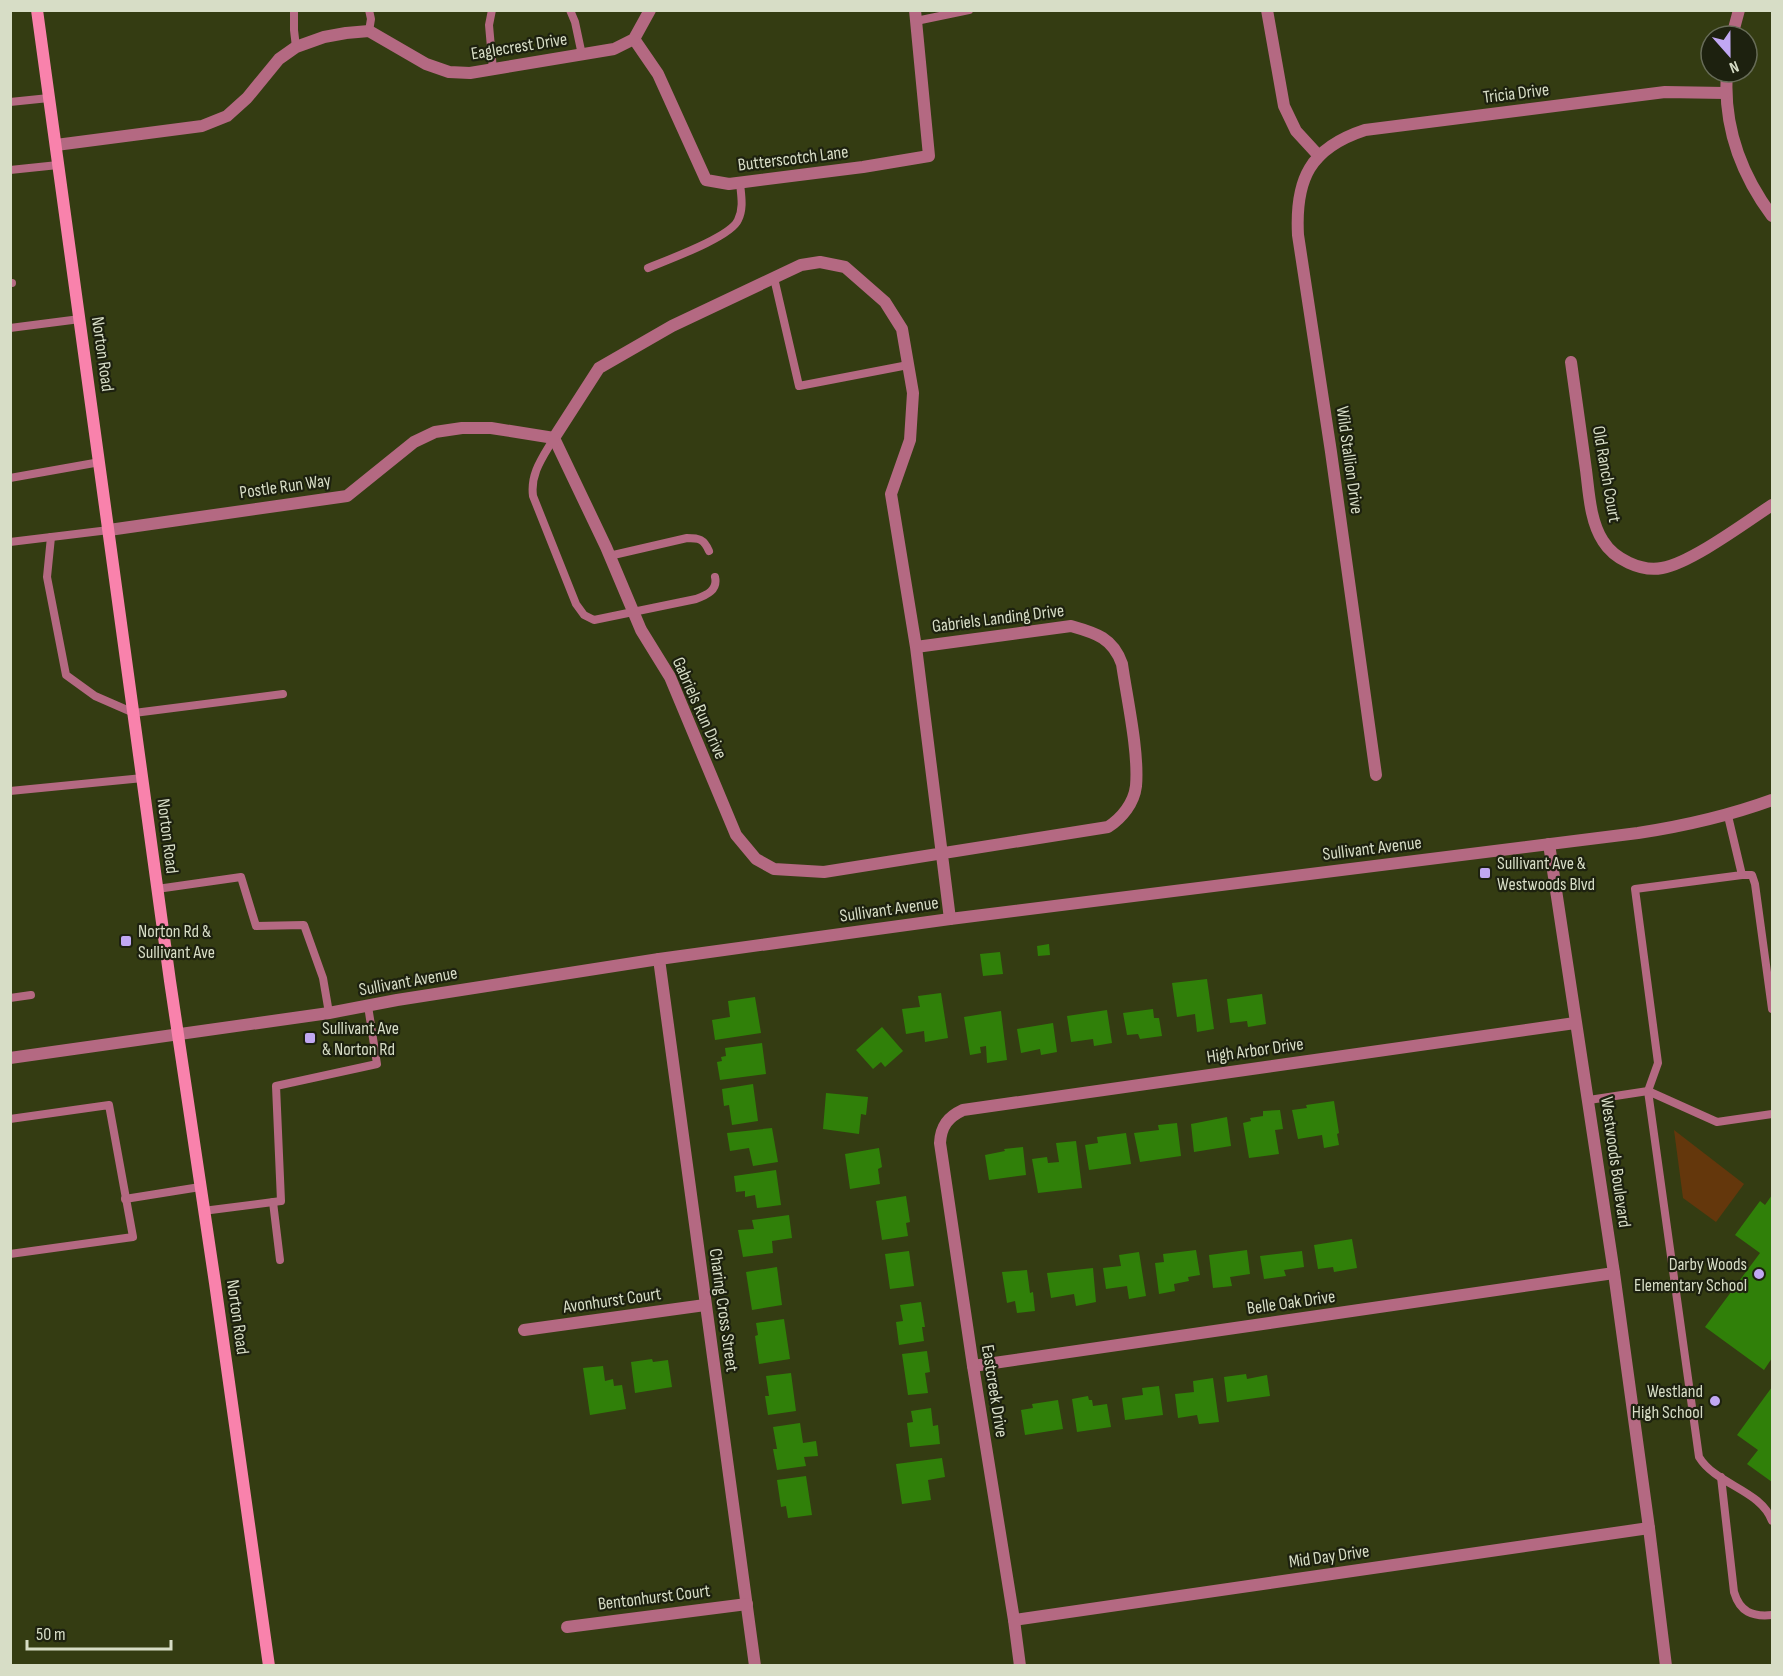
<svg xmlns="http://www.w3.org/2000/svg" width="1783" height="1676" viewBox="0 0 1783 1676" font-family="'Sofia Sans Condensed',sans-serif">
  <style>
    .green { fill: #64370c }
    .building { fill: #308009 }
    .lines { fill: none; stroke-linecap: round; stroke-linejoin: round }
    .service { stroke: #b46982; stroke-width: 8 }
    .minor { stroke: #b46982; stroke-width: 12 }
    .tertiary { stroke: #b46982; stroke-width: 12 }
    .secondary { stroke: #f982ac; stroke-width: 12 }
    .poi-dot { fill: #c1a8f3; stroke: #1d210f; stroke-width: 2 }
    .labels { text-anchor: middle; stroke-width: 4.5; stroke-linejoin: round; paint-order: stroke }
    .street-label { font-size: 18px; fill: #d7ddc6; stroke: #1d210f }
    .poi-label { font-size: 18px; fill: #d7ddc6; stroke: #1d210f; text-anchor: start }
  </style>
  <rect width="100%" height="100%" fill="#343c12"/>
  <polygon class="green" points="1674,1130 1744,1184 1716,1222 1683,1198"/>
  <g class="building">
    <polygon points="1049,944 1050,955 1038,956 1037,946"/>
    <polygon points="1000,952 1003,974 983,976 980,954"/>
    <polygon points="1207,979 1214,1029 1197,1032 1195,1014 1177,1017 1172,983"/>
    <polygon points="941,993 948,1038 925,1042 924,1031 906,1034 902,1009 920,1007 918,996"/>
    <polygon points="1262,994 1266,1024 1248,1027 1247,1021 1230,1023 1227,999"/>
    <polygon points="755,997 761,1033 715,1040 712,1020 730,1017 728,1001"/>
    <polygon points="1153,1009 1154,1018 1159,1018 1162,1036 1140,1039 1138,1034 1127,1035 1123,1013"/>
    <polygon points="1107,1010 1112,1043 1094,1046 1093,1039 1071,1042 1067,1016"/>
    <polygon points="1001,1011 1007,1060 987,1063 986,1046 980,1047 981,1053 970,1055 964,1017"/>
    <polygon points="1053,1023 1057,1052 1041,1055 1040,1049 1021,1053 1017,1029"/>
    <polygon points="882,1027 903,1051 885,1067 881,1062 873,1069 856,1050"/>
    <polygon points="762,1043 766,1074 720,1080 717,1062 722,1061 721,1057 726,1056 725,1048"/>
    <polygon points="753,1084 758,1121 732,1125 729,1105 724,1106 722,1089"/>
    <polygon points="826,1093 868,1097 866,1115 861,1114 859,1134 823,1129"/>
    <polygon points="1334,1101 1339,1133 1337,1134 1339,1145 1324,1148 1322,1135 1298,1139 1292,1110 1307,1108 1306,1105"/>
    <polygon points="1280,1110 1283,1129 1275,1130 1279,1154 1249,1158 1243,1123 1251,1121 1250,1118 1263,1116 1263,1111"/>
    <polygon points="1227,1117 1231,1146 1194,1152 1191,1124"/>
    <polygon points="1177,1123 1181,1156 1140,1162 1134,1133 1159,1130 1158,1125"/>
    <polygon points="772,1128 778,1162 753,1166 749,1148 730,1151 727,1133"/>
    <polygon points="1126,1133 1131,1164 1089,1170 1085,1145 1098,1143 1097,1137"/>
    <polygon points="1076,1141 1082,1188 1038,1193 1032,1159 1047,1157 1048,1163 1059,1162 1056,1143"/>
    <polygon points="1023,1147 1026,1175 989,1180 985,1155 1005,1151 1004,1149"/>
    <polygon points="879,1148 882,1167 878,1169 880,1184 850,1189 845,1154"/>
    <polygon points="776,1170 781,1205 757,1208 755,1195 745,1197 745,1191 736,1192 734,1176"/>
    <polygon points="1772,1195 1772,1358 1764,1370 1705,1327 1760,1253 1735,1235 1760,1201 1765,1205"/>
    <polygon points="906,1196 910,1222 906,1223 908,1236 882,1240 876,1201"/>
    <polygon points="789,1215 792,1238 772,1241 773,1253 743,1257 738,1230 754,1229 752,1220"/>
    <polygon points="1352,1239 1357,1268 1334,1272 1333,1267 1318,1269 1314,1245"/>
    <polygon points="1196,1250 1200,1275 1188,1277 1189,1281 1174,1284 1175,1291 1159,1294 1155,1263 1164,1262 1163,1254"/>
    <polygon points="1247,1250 1250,1274 1230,1277 1232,1286 1213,1288 1209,1255"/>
    <polygon points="909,1251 914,1286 890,1289 885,1254"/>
    <polygon points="1302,1251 1304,1267 1284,1270 1286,1276 1264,1279 1260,1256"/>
    <polygon points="1139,1252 1146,1296 1129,1299 1127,1286 1106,1289 1103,1268 1121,1266 1119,1255"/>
    <polygon points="777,1267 782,1305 752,1310 746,1272"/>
    <polygon points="1093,1268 1096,1302 1076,1306 1074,1294 1051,1298 1047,1273"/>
    <polygon points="1027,1270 1030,1293 1033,1292 1035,1311 1017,1313 1015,1301 1007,1303 1002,1272"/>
    <polygon points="921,1302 925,1327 922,1327 924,1341 899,1345 896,1322 903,1321 900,1305"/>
    <polygon points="784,1319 790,1359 759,1364 755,1336 758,1335 756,1323"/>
    <polygon points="927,1351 930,1372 925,1373 928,1393 908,1395 902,1354"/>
    <polygon points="652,1359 653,1362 668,1360 672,1387 635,1393 631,1362"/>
    <polygon points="603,1366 605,1381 613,1379 614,1386 622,1385 626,1409 590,1415 583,1368"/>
    <polygon points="791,1373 796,1411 768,1415 765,1396 769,1396 766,1376"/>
    <polygon points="1246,1374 1247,1379 1267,1375 1270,1396 1227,1402 1224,1377"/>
    <polygon points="1213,1378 1219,1422 1199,1424 1197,1415 1178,1418 1175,1394 1194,1392 1193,1381"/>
    <polygon points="1159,1386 1163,1415 1125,1420 1122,1398 1143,1395 1142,1388"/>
    <polygon points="1772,1387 1772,1482 1747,1464 1758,1450 1737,1435"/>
    <polygon points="1088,1396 1089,1400 1092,1400 1093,1406 1107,1404 1111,1427 1077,1432 1072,1399"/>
    <polygon points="1058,1400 1063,1429 1025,1435 1021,1410 1033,1408 1032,1404"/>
    <polygon points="931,1408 933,1426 938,1425 940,1444 910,1447 907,1423 913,1422 911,1411"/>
    <polygon points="800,1423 803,1443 816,1441 818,1456 804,1457 806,1466 777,1470 773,1449 777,1449 773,1427"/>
    <polygon points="942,1458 945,1477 928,1480 931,1500 902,1504 896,1464"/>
    <polygon points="806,1476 812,1515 788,1518 786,1506 781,1507 777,1480"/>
  </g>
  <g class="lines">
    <g class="service">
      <polyline points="294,10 294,30 296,47"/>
      <polyline points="492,10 489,25 493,70"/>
      <polyline points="570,10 575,22 582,55"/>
      <polyline points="916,21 969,10"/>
      <polyline points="369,31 371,19 369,10"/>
      <polyline points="10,102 49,98"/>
      <polyline points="10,170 58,165"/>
      <path d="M 648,268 C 667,260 731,237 738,220 C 744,208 741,195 740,183"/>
      <polyline points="774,278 799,386 908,365"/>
      <polyline points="10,283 12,283"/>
      <polyline points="10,328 80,319"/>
      <path d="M 554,438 C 543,457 530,473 533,496 L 576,604 L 584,615 L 594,620 L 696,599 C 707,595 718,590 715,577"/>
      <polyline points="10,478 100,462"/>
      <polyline points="51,537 47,577 66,675 95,696 134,713 283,694"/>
      <polyline points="10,542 109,530"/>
      <path d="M 609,556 L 687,538 C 699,538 704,539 709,551"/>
      <polyline points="10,791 143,778"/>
      <path d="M 1728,816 L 1742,875 L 1635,889 L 1658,1063 L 1648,1091 L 1699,1457 C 1716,1485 1761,1490 1772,1521"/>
      <polyline points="1742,875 1752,875 1755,884 1772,1009"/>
      <polyline points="157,889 241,877 256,926 304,925 323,978 329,1013"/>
      <polyline points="10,998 31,995"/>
      <polyline points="1589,1100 1648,1091 1717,1122 1772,1114"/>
      <polyline points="10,1119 109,1105 133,1237 10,1254"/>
      <polyline points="125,1199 200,1187"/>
      <polyline points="273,1202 280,1260"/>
      <polyline points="203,1211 281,1201 276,1086 377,1064 368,1006"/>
      <path d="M 1721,1477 L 1734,1592 C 1740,1612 1752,1617 1772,1615"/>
    </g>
    <g class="minor">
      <polyline points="1267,10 1284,106 1296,131 1319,156"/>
      <polyline points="1732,36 1739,10"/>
      <polyline points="634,39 658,74 706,180 729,184 863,167 929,156 915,10"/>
      <path d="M 1727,72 C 1723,125 1741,174 1772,216"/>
      <polyline points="56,145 202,126 227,116 247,98 279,59 296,47 324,37 346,33 369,31 426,64 449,72 470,73 614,49 634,39 650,10"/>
      <path d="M 1571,362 C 1576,398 1581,434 1586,470 C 1589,493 1590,521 1603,541 C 1614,559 1641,572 1662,568 C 1691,563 1746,522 1772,505"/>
      <polyline points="109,530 347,496 414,442 435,432 462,428 491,428 554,438"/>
      <path d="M 916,647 L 1071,626 C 1096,633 1113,638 1122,664 C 1127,699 1139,752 1136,786 C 1134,803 1122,818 1108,827 L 824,872 L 774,869 L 756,859 L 736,835 L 670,677 L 641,630 L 606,547 L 554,438 L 599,368 L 672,326 L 801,265 L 820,262 L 845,267 L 885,302 L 902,329 L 913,393 L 910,440 L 891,494 L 916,647 L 950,919"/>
      <path d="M 1376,775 L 1331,452 L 1298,235 C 1295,179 1310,148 1365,130 L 1665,92 L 1725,93"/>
      <polyline points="659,959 755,1666"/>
      <polyline points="524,1330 705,1305"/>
      <polyline points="973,1366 1614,1273"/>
      <polyline points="1014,1620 1649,1528"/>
      <polyline points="567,1627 747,1604"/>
      <path d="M 1020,1666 L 1014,1620 L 973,1366 L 940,1143 C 941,1126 948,1117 963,1110 L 1575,1023"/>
    </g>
    <g class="tertiary">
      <polyline points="1549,844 1614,1273 1649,1528 1666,1666"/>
      <path d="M 10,1058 L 329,1013 L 397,1000 L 659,959 L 950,919 L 1638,833 C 1684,826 1728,816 1772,800"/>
    </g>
    <polyline class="secondary" points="37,10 170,981 215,1283 269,1666"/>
  </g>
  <g class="poi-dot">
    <rect x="1479" y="867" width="12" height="12" rx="3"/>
    <rect x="120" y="935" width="12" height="12" rx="3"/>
    <rect x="304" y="1032" width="12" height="12" rx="3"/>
    <circle cx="1759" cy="1274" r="6"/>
    <circle cx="1715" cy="1401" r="6"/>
  </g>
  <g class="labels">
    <g class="street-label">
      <text transform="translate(519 46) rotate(-9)" y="6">Eaglecrest Drive</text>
      <text transform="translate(1516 93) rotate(-7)" y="6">Tricia Drive</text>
      <text transform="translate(793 158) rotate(-7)" y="6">Butterscotch Lane</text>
      <text transform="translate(103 354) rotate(82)" y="6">Norton Road</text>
      <text transform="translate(1350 460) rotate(82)" y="6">Wild Stallion Drive</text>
      <text transform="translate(1607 474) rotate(80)" y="6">Old Ranch Court</text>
      <text transform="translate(285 486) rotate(-8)" y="6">Postle Run Way</text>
      <text transform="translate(998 618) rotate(-7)" y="6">Gabriels Landing Drive</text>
      <text transform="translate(700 708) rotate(66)" y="6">Gabriels Run Drive</text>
      <text transform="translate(168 836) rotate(83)" y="6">Norton Road</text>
      <text transform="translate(1372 848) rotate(-7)" y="6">Sullivant Avenue</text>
      <text transform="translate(889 909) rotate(-8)" y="6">Sullivant Avenue</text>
      <text transform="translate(408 981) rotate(-10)" y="6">Sullivant Avenue</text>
      <text transform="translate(1255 1050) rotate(-8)" y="6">High Arbor Drive</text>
      <text transform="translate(1616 1162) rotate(82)" y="6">Westwoods Boulevard</text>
      <text transform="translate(612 1300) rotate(-8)" y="6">Avonhurst Court</text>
      <text transform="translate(1291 1302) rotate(-8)" y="6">Belle Oak Drive</text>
      <text transform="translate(724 1310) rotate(82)" y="6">Charing Cross Street</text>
      <text transform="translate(238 1317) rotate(82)" y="6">Norton Road</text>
      <text transform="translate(995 1391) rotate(81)" y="6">Eastcreek Drive</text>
      <text transform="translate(1329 1556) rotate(-8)" y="6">Mid Day Drive</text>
      <text transform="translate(654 1597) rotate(-7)" y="6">Bentonhurst Court</text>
    </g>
    <g class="poi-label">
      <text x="1497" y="869">Sullivant Ave &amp;<tspan x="1497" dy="21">Westwoods Blvd</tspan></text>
      <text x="138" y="937">Norton Rd &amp;<tspan x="138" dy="21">Sullivant Ave</tspan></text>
      <text x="322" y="1034">Sullivant Ave<tspan x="322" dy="21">&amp; Norton Rd</tspan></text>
      <text x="1747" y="1270" text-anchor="end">Darby Woods<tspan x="1747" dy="21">Elementary School</tspan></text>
      <text x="1703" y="1397" text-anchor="end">Westland<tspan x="1703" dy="21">High School</tspan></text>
    </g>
  </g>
  <rect width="1783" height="1676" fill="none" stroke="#d7ddc6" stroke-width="24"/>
  <g transform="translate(1729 54) rotate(159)"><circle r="28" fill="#1d210f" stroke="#676c58" stroke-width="1.5"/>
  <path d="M0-4.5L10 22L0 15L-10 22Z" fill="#c1a8f3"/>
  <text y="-9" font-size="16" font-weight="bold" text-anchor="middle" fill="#d7ddc6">N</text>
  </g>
  <path d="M27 1640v9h144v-9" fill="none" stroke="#d7ddc6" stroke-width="3"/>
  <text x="36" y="1640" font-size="18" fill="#d7ddc6" stroke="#1d210f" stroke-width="4.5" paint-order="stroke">50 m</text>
</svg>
